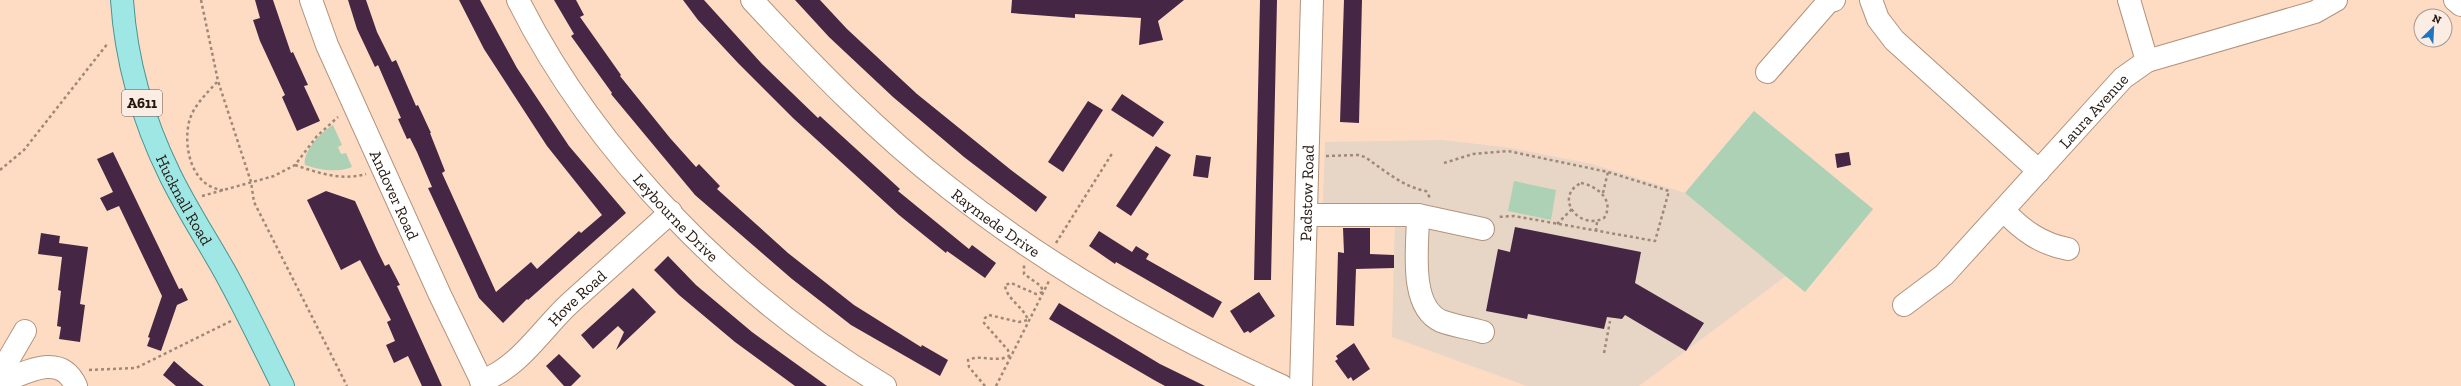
<svg xmlns="http://www.w3.org/2000/svg" width="2461" height="386" viewBox="0 0 2461 386" font-family="'Zilla Slab',serif">
  <style>
    .education { fill: #e7d6c5 }
    .green { fill: #acd1b5 }
    .building { fill: #452745 }
    .lines { fill: none; stroke-linecap: round; stroke-linejoin: round }
    .minor-casing { stroke: #b2937c; stroke-width: 24 }
    .major-casing { stroke: #4a948f; stroke-width: 24 }
    .path { stroke: #a08877; stroke-width: 2.5; stroke-dasharray: 3 3; stroke-linecap: butt }
    .minor { stroke: #fff; stroke-width: 22 }
    .major { stroke: #9fe7e5; stroke-width: 22 }
    .labels { text-anchor: middle; stroke-width: 4; stroke-linejoin: round; paint-order: stroke }
    .shield { fill: #fbede4; stroke: #64574f; stroke-width: 1 }
    .shield-label { font-size: 15px; font-weight: bold; fill: #23170f }
    .street-label { font-size: 16px; fill: #23170f; stroke: #fbede4 }
  </style>
  <rect width="100%" height="100%" fill="#fedcc4"/>
  <polygon class="education" points="1754,111 1873,209 1805,292 1786,276 1639,386 1527,386 1392,337 1395,219 1322,221 1325,142 1443,140 1511,148 1592,164 1685,193"/>
  <g class="green">
    <polygon points="1754,111 1873,209 1805,292 1685,193"/>
    <path d="M 333,125 L 342,145 L 338,147 L 341,154 L 346,153 L 352,167 C 339,173 318,170 305,165 C 302,152 322,131 333,125 Z"/>
    <polygon points="1514,181 1556,190 1551,220 1508,211"/>
  </g>
  <g class="building">
    <polygon points="255,0 273,0 291,53 293,52 308,85 304,86 320,121 297,131 282,97 285,95 260,41 253,20 260,18"/>
    <polygon points="348,0 366,0 377,32 392,62 396,60 416,106 418,105 431,133 430,133 445,171 442,173 496,292 531,262 537,269 579,231 581,233 602,215 547,146 484,49 459,0 480,0 517,68 569,146 626,213 528,300 527,299 503,323 479,298 428,188 432,187 417,152 410,138 407,139 398,119 401,118 378,65 375,67 357,29"/>
    <polygon points="554,0 576,0 584,15 580,17 621,75 620,76 670,138 696,167 699,164 720,186 717,189 788,253 854,305 921,347 922,345 948,360 940,376 851,325 792,279 695,195 611,94 612,93 571,36 574,34"/>
    <polygon points="683,0 704,0 762,64 818,118 820,116 900,189 898,191 969,249 972,245 996,263 985,278 947,251 946,253 899,215 793,118 738,63 698,20"/>
    <polygon points="795,0 820,0 847,29 917,94 1011,170 1047,197 1036,212 964,157 893,97 829,37"/>
    <polygon points="1012,0 1184,0 1158,21 1163,40 1139,45 1141,18 1075,14 1075,18 1011,13"/>
    <polygon points="1260,0 1277,0 1271,280 1254,280"/>
    <polygon points="1344,0 1362,0 1359,123 1340,122"/>
    <polygon points="1122,94 1164,122 1153,137 1111,110"/>
    <polygon points="1088,101 1103,110 1063,172 1048,162"/>
    <polygon points="1156,146 1171,155 1131,216 1116,206"/>
    <polygon points="113,152 179,289 182,288 188,300 177,305 161,351 147,346 150,338 148,337 162,296 119,206 107,211 100,198 113,192 97,159"/>
    <polygon points="1849,152 1851,165 1837,168 1835,154"/>
    <polygon points="1196,155 1211,157 1208,178 1193,176"/>
    <polygon points="326,191 355,201 378,252 385,266 389,264 400,285 397,286 442,386 422,386 408,356 394,363 386,345 395,341 387,322 391,320 360,260 341,270 307,200"/>
    <polygon points="1515,227 1641,252 1635,283 1704,323 1686,351 1625,315 1622,319 1607,317 1604,329 1528,314 1527,319 1486,311 1498,249 1510,252"/>
    <polygon points="1343,228 1370,228 1370,254 1394,255 1394,268 1356,269 1354,326 1336,325 1338,252 1344,253"/>
    <polygon points="1099,231 1132,252 1136,246 1149,254 1146,259 1222,302 1213,318 1116,262 1115,264 1089,246"/>
    <polygon points="41,233 60,236 59,243 88,247 80,304 85,305 80,342 59,339 61,327 57,326 61,291 58,290 62,257 38,254"/>
    <polygon points="668,256 696,285 752,332 827,386 795,386 735,342 679,295 654,270"/>
    <polygon points="633,288 656,312 616,350 624,332 618,326 593,349 581,335"/>
    <polygon points="1259,292 1275,316 1250,333 1248,331 1244,333 1230,311"/>
    <polygon points="1059,303 1160,364 1205,386 1165,386 1154,380 1049,319"/>
    <polygon points="1354,343 1370,369 1353,381 1351,377 1348,379 1335,361 1338,359 1336,356"/>
    <polygon points="559,354 581,376 571,386 564,386 546,366"/>
    <polygon points="174,361 189,374 204,386 176,386 163,375"/>
  </g>
  <g class="lines">
    <g class="minor-casing">
      <g id="minor">
        <path id="s1" d="M 311,0 L 327,45 L 440,295 L 484,386"/>
        <path id="s2" d="M 518,0 C 595,154 737,298 885,386"/>
        <path id="s3" d="M 752,0 C 814,67 877,132 949,188 C 1050,268 1165,333 1282,386"/>
        <polyline points="1871,0 1878,19 1894,40 2039,171"/>
        <polyline points="2129,0 2147,61"/>
        <polyline points="2455,0 2461,5"/>
        <polyline points="1767,72 1828,2 1834,0"/>
        <path d="M 2004,211 C 2022,230 2041,244 2068,249"/>
        <path d="M 1306,215 L 1418,215 C 1418,244 1408,306 1441,321 C 1454,326 1470,328 1483,332"/>
        <polyline points="1418,215 1483,229"/>
        <path id="s4" d="M 1904,305 L 1944,275 L 2123,78 L 2147,61 L 2315,12 L 2336,0"/>
        <polyline points="0,374 25,331"/>
        <path id="s5" d="M 481,381 C 518,369 542,329 569,304 C 603,273 637,243 671,212"/>
        <path d="M 0,383 C 25,373 60,351 76,386"/>
        <path id="s6" d="M 1301,386 L 1312,0"/>
      </g>
    </g>
    <g class="major-casing">
      <g id="major">
        <path id="s7" d="M 122,0 C 126,61 143,120 170,175 C 186,208 207,240 225,272 C 246,310 264,348 283,386"/>
      </g>
    </g>
    <g class="path">
      <polyline points="201,0 218,81 251,182 254,202 347,386"/>
      <path d="M 217,82 C 207,93 193,106 189,122 C 183,148 192,187 223,190"/>
      <path d="M 1326,156 L 1358,155 L 1365,157 C 1384,170 1403,187 1426,191 L 1430,198"/>
      <polyline points="1444,163 1473,154 1508,151 1608,172 1669,191 1655,241 1514,216 1497,217"/>
      <path d="M 295,165 C 318,173 342,181 366,174"/>
      <polyline points="0,170 24,150 108,43"/>
      <path d="M 1581,183 C 1598,186 1615,201 1604,218 C 1579,231 1553,197 1581,183 Z"/>
      <polyline points="1603,193 1608,172"/>
      <polyline points="202,196 274,176 295,165 317,136 338,117"/>
      <polyline points="1557,224 1572,209"/>
      <polyline points="1596,231 1597,222"/>
      <polyline points="1056,243 1113,152"/>
      <polyline points="1604,353 1610,321"/>
      <polyline points="89,370 136,368 231,321"/>
      <path d="M 985,386 L 969,367 L 968,360 C 981,354 996,363 1009,356 L 1008,350 L 984,323 L 985,318 L 989,315 L 1019,322 L 1028,320 C 1023,306 1006,299 1005,285 L 1011,283 L 1036,294 L 1043,292 L 1041,286 L 1024,274 L 1024,265"/>
      <polyline points="996,386 1049,281"/>
    </g>
    <use href="#minor" class="minor"/>
    <use href="#major" class="major"/>
  </g>
  <g class="labels">
    <rect class="shield" x="122" y="90" width="40" height="26" rx="3"/>
    <g class="shield-label">
      <text x="142" y="108">A611</text>
    </g>
    <g class="street-label">
      <text dy="6" stroke="none"><textPath href="#s4" startOffset="272">Laura Avenue</textPath></text>
      <text dy="6" stroke="none"><textPath href="#s6" startOffset="193">Padstow Road</textPath></text>
      <text dy="6" stroke="none"><textPath href="#s1" startOffset="212">Andover Road</textPath></text>
      <text dy="6" stroke="none"><textPath href="#s7" startOffset="211">Hucknall Road</textPath></text>
      <text dy="6" stroke="none"><textPath href="#s2" startOffset="270">Leybourne Drive</textPath></text>
      <text dy="6" stroke="none"><textPath href="#s3" startOffset="331">Raymede Drive</textPath></text>
      <text dy="6" stroke="none"><textPath href="#s5" startOffset="128">Hove Road</textPath></text>
    </g>
  </g>
  <g transform="translate(2433 28) rotate(24)"><circle r="19" fill="#fbede4" stroke="#a5978f"/>
  <path d="M0-3L7 15L0 10L-7 15Z" fill="#2075c3"/>
  <text y="-6" font-size="11" font-weight="bold" text-anchor="middle" fill="#23170f">N</text>
  </g>
</svg>
